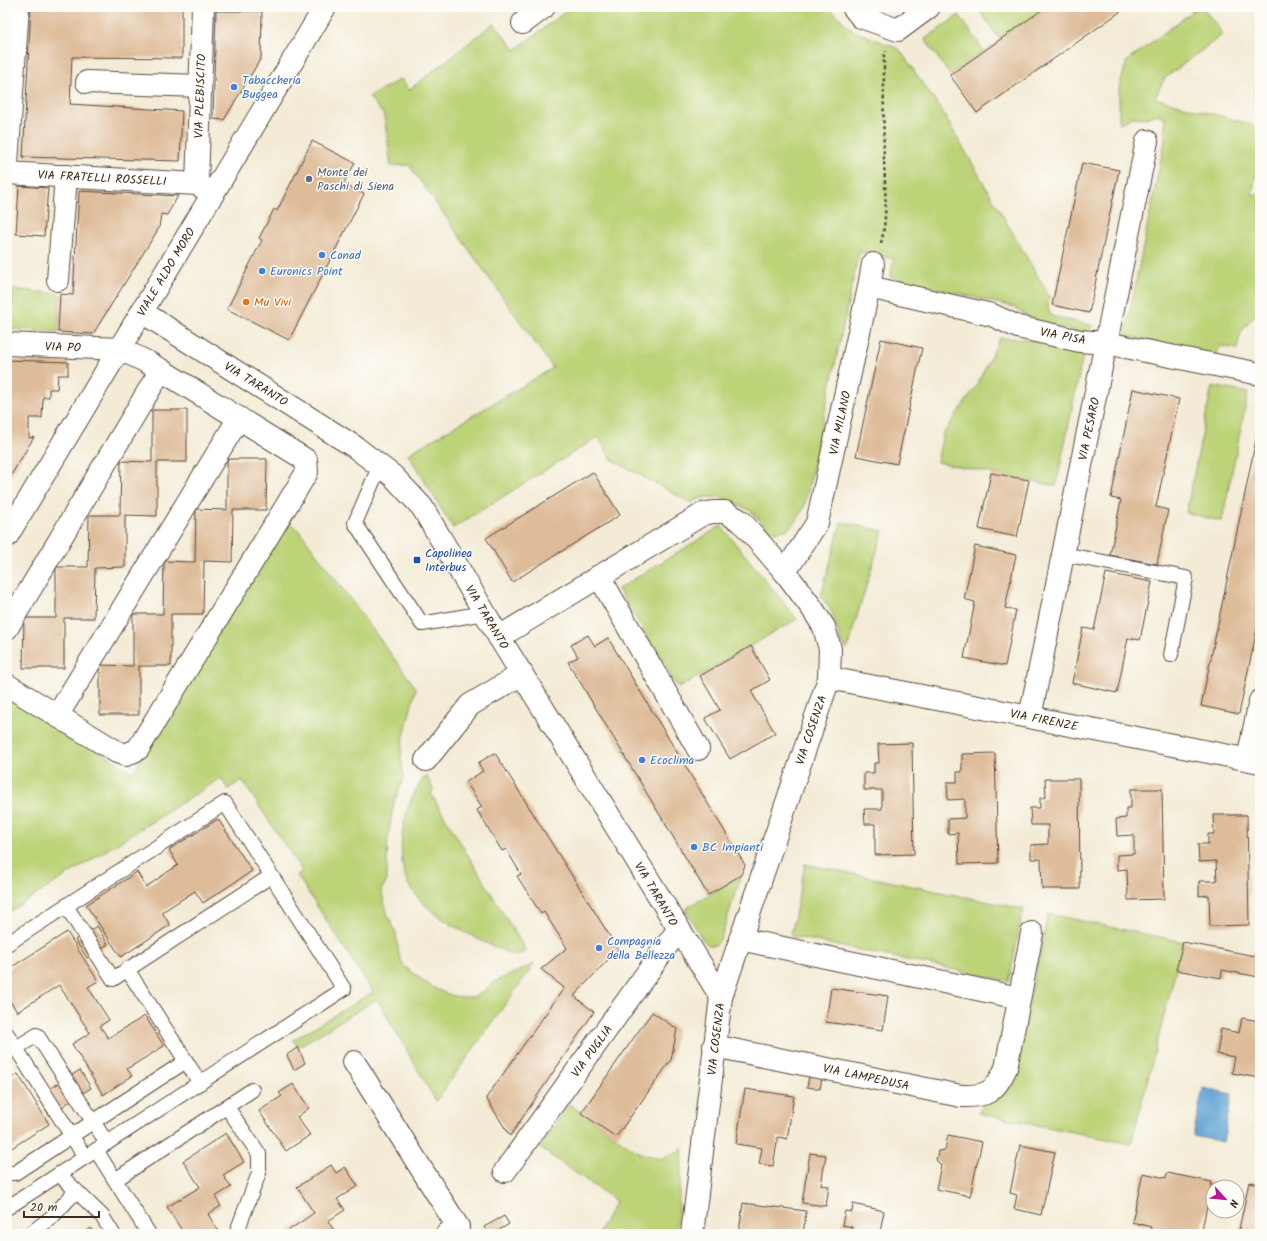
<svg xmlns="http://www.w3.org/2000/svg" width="1267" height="1241" viewBox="0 0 1267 1241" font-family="Kalam,sans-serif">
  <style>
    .green { fill: #bcd378; stroke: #7c7e4b }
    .water { fill: #60a3d4; stroke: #4e6679 }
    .building { fill: #debc99 }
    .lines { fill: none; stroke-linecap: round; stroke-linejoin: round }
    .service-casing { stroke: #57473a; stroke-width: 16 }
    .minor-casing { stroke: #57473a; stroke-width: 24 }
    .tertiary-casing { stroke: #57473a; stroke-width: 24 }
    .path { stroke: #57473a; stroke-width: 2.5; stroke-dasharray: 3 3; stroke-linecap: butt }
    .service { stroke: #fff; stroke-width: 14 }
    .minor { stroke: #fff; stroke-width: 22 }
    .tertiary { stroke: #fff; stroke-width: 22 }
    .shop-dot { fill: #3f7fe0; stroke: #fdfcf7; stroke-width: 1.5 }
    .service-dot { fill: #5c6f8a; stroke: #fdfcf7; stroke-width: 1.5 }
    .food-dot { fill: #e8710a; stroke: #fdfcf7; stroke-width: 1.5 }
    .transit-dot { fill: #1a4fb4; stroke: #fdfcf7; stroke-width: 1.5 }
    .labels { text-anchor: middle; stroke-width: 3; stroke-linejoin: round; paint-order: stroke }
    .shop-label { font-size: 12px; fill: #366cbe; stroke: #fdfcf7; text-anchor: start }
    .street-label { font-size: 12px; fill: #3b2a1e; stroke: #fdfcf7 }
    .service-label { font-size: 12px; fill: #4e5e75; stroke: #fdfcf7; text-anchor: start }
    .food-label { font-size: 12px; fill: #c56008; stroke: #fdfcf7; text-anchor: start }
    .transit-label { font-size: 12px; fill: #164399; stroke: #fdfcf7; text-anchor: start }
  </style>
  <rect width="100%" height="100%" fill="#fdfcf7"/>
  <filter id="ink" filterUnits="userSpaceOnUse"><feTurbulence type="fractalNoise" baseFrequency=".025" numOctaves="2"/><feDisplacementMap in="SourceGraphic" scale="8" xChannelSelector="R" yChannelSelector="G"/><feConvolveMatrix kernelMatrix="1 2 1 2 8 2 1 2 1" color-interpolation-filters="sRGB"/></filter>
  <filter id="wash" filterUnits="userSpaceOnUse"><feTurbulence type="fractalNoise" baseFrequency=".012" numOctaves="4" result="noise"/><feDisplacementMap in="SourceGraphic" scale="16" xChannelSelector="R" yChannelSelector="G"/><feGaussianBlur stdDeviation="0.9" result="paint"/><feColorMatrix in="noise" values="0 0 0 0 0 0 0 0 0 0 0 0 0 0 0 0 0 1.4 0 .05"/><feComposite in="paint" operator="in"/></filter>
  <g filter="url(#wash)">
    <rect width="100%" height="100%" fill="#f3ebd6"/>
    <g class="green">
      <path d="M 572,7 L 828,7 L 852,30 L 899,49 L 940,108 L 1037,275 L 1049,296 L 1048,307 L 1051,316 L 1093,326 L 1085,334 C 1061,327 1033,324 1014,307 L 890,277 L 894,259 L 859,252 L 807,495 L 804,508 L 797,520 L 788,529 L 775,532 L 767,529 L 763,523 L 748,509 L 719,497 L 708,497 L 699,499 L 691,503 L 611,459 L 598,437 L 453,528 L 408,454 L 553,368 L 409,165 L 391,166 L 384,115 L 369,97 L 401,79 L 409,90 L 494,23 L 515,50 Z"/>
      <polygon points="977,7 1046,7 1000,40"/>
      <polygon points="1198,7 1202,7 1223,34 1164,79 1155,98 1260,127 1260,178 1255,177 1252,194 1260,196 1260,308 1241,332 1237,349 1220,346 1216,358 1125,335 1165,140 1165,118 1158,114 1146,118 1132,117 1119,124 1119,88 1127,61"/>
      <polygon points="959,15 984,51 950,75 925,39"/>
      <polygon points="13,289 60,294 58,332 10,329"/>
      <path d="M 1000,338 C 1028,339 1059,340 1083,355 L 1056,486 L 937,462 L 943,434 L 977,385 Z"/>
      <polygon points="1212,386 1248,393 1222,521 1186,513"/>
      <polygon points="287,519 301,533 416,688 402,744 401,759 404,777 394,802 388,837 387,864 387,881 381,890 388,916 396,933 399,955 403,964 410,971 432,987 447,994 459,997 475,997 484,991 494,982 534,964 436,1101 377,999 298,1047 293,1040 373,992 297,875 302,871 242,780 228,789 221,778 7,913 7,696 133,772"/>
      <polygon points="841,522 883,531 847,649 841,642 832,612 821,596"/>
      <polygon points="721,526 797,619 678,688 618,589"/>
      <path d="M 426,775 L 433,789 L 431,794 L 526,951 L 516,956 C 482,942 416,913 405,876 C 401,863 401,849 402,837 C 404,815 412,792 426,775 Z"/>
      <polygon points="805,864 1023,909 1009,981 791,936"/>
      <polygon points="741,875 721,938 716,945 708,945 703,940 685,909"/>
      <polygon points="1048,914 1183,942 1131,1144 978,1113 984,1105 1001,1096 1007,1090 1013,1078"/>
      <polygon points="569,1104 636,1151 660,1159 683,1149 676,1234 598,1234 616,1201 540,1148"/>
    </g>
    <polygon class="water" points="1203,1088 1232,1094 1223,1142 1193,1136"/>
    <g id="blocks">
      <g class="building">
        <polygon points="31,7 182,7 182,58 72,57 70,104 182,111 180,161 23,157"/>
        <polygon points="1046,7 1127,7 977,113 950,75"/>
        <polygon points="216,11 262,11 261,58 224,120 213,119"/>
        <polygon points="312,141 355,163 343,184 364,194 289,340 227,309 262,240 259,238 267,223 274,209 277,211"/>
        <polygon points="1082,163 1119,170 1089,313 1052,305"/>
        <polygon points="19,186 48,188 44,236 16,234"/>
        <polygon points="79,191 178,196 167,215 161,214 159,228 93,334 58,332 60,294 73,295"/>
        <polygon points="881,339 922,348 897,464 856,456"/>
        <polygon points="7,360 68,362 68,375 58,375 57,389 49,389 49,397 43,397 42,418 29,418 29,438 34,437 10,477 7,477"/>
        <polygon points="1133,389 1179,399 1156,507 1168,510 1157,564 1110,555 1121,500 1111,498"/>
        <polygon points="152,410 187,410 187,462 157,462 157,516 125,515 125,567 95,568 94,618 64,618 64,668 23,668 24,618 56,618 56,567 88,567 89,515 120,515 121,461 152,462"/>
        <polygon points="1258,430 1260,430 1260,614 1239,714 1201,706"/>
        <polygon points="227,459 267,459 266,510 233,510 232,562 204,561 203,614 171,614 171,666 139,666 139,715 100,715 100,665 133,666 133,614 163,614 164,561 195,562 196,509 227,510"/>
        <polygon points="593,472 620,515 512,582 486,538"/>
        <polygon points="991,473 1029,480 1017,537 979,529"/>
        <polygon points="975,546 1016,555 1005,608 1016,610 1005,666 964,658 975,602 964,599"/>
        <polygon points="1106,573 1152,582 1140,640 1128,638 1117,693 1072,683 1083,628 1094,630"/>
        <polygon points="588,635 595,646 608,638 745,865 741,875 708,895 568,662 578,657 571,645"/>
        <polygon points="751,646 770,680 751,691 775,733 730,759 705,718 720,710 700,676"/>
        <polygon points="912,743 914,854 875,855 875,824 865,824 864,809 882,809 882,790 864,790 864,773 874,773 874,763 879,763 878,744"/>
        <polygon points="495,753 618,949 574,996 594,1012 510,1136 486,1098 564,988 541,969 567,948 544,912 541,914 517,876 521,874 506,849 502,851 477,810 482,807 466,782 483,771 478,763"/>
        <polygon points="995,753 998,863 959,864 958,833 948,834 948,819 965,818 965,799 948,800 947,782 957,782 957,772 962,772 962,754"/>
        <polygon points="1045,779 1079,779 1080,889 1042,889 1041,859 1031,859 1031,845 1048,844 1048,825 1031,825 1030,808 1040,808 1040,798 1046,797"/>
        <polygon points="1131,789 1162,789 1164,899 1128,900 1127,869 1117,870 1117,855 1134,854 1134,835 1117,836 1116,819 1126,818 1126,808 1131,808"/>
        <polygon points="1213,815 1247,815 1249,925 1210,926 1209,895 1199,896 1199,881 1217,881 1216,861 1199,862 1198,844 1208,844 1208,834 1214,834"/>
        <polygon points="218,819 252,871 203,903 195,891 162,912 170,925 121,957 86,905 137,872 146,887 178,865 169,850"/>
        <polygon points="97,926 108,944 87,958 75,940"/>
        <polygon points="67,932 98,981 88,987 109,1020 100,1026 108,1038 145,1016 164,1046 127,1069 132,1076 103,1095 72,1044 90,1033 59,985 17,1012 7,996 7,970"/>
        <polygon points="1183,942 1260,957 1259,977 1222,970 1221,978 1176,970"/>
        <polygon points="831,988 888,996 883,1030 826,1022"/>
        <polygon points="652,1012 677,1029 671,1060 616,1137 581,1113"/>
        <polygon points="1242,1018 1260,1021 1260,1078 1232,1073 1235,1057 1217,1054 1221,1029 1239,1033"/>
        <polygon points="298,1047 305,1063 294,1070 287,1055"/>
        <polygon points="80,1070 91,1088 49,1115 38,1096"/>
        <polygon points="810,1072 823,1073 820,1089 807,1087"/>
        <polygon points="18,1074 49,1124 7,1151 7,1081"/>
        <polygon points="293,1084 309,1108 297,1117 310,1135 286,1151 259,1111 282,1096 279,1093"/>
        <polygon points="745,1089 794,1096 787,1139 778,1137 773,1166 759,1164 762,1148 736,1144"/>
        <polygon points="226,1133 244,1162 223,1175 231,1187 215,1197 221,1206 208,1214 220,1234 184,1234 167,1207 200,1187 183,1161"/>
        <polygon points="948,1135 982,1142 970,1196 936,1189 941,1165 936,1160 938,1151 945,1150"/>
        <polygon points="1020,1145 1055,1152 1041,1215 1014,1209 1017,1195 1010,1193"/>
        <polygon points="810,1153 826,1155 821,1185 829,1186 826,1206 802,1203"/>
        <polygon points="331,1165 336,1173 345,1167 358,1186 337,1199 345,1210 328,1221 335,1232 332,1234 283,1234 314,1213 297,1187"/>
        <polygon points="1143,1173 1166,1178 1167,1173 1212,1182 1201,1234 1157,1234 1150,1233 1151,1227 1132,1222"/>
        <polygon points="1249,1182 1260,1184 1260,1234 1238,1234"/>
        <polygon points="743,1203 806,1211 803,1234 753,1234 739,1232"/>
        <polygon points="853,1204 884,1211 880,1232 885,1234 851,1234 852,1227 842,1225 845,1211 852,1212"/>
        <polygon points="504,1216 509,1224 493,1234 488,1234 484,1227"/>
        <polygon points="91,1228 95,1234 83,1234"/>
      </g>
    </g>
  </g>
  <g filter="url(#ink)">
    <use href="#blocks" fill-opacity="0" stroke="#57473a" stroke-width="1"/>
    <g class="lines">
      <g class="service-casing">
        <g id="service">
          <polyline points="380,465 355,523 422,624 484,613"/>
          <polyline points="1063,554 1186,578 1171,655"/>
          <polyline points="66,906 113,979 271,876"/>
          <polyline points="7,944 225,803 344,989 7,1208"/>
          <polyline points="127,969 200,1083"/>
          <polyline points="7,1034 85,1157"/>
          <polyline points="16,1048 37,1035 107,1143"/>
          <polyline points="227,1107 259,1154 259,1173 236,1234"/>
          <polyline points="96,1150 149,1234"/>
          <polyline points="7,1173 15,1173 186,1061"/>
          <polyline points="59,1174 102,1216 113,1234"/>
          <polyline points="115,1180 252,1090"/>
          <polyline points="30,1234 53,1216 76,1191"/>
        </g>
      </g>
      <g class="minor-casing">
        <g id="minor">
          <polyline points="853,7 861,17 898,30 929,7"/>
          <polyline points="523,23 544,7"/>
          <polyline points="87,82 200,86"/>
          <polyline points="7,164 18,7"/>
          <polyline points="7,173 197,184 213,194"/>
          <polyline points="197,184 203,7"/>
          <polyline points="58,280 66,176"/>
          <polyline points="869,287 992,315 1018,327 1080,341 1106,343 1260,374"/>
          <polyline points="142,312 355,447 393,476 422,507 499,637 721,997"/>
          <polyline points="7,344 120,349 147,362 161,370 306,460 307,472 138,749 126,755 117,752 7,685"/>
          <polyline points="785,572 817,523 869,287 873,264"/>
          <polyline points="599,576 698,749"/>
          <polyline points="7,628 161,370"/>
          <polyline points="499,637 703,514 713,512 725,512 741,521 785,572 812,608 824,627 830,649 829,678 721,997 692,1234"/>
          <polyline points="829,678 1260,762"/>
          <polyline points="57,716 239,418"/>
          <polyline points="1030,717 1147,141"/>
          <polyline points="1248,759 1260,701"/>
          <polyline points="426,760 470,705 522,674"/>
          <polyline points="740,939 1019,998"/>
          <path d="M 714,1046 L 961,1096 C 987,1097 995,1092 1006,1068 L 1032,933"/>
          <polyline points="354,1062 458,1227 447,1234"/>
          <polyline points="505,1171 678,930"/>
        </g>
      </g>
      <g class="tertiary-casing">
        <polyline id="tertiary" points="7,536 325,7"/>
      </g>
      <path class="path" d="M 881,243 C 888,216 885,187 884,160 C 883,125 884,90 884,55 L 886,51"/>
      <use href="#service" class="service"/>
      <use href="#minor" class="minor"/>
      <use href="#tertiary" class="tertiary"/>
    </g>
  </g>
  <g class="shop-dot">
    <circle cx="234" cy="87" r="4"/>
    <circle cx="322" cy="255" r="4"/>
    <circle cx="262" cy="271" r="4"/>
    <circle cx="642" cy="760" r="4"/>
    <circle cx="694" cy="847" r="4"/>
    <circle cx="599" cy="948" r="4"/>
  </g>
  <circle class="service-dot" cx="309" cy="179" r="4"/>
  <circle class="food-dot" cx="246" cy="302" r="4"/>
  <rect class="transit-dot" x="413" y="556" width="8" height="8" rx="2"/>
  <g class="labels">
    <g class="shop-label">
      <text x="242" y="84">Tabaccheria<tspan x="242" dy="14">Buggea</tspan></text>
      <text x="330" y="259">Conad</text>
      <text x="270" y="275">Euronics Point</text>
      <text x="650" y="764">Ecoclima</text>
      <text x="702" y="851">BC Impianti</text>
      <text x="607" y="945">Compagnia<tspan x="607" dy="14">della Bellezza</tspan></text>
    </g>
    <g class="street-label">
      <text transform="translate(200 96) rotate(-88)" y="4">VIA PLEBISCITO</text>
      <text transform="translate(102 178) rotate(3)" y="4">VIA FRATELLI ROSSELLI</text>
      <text transform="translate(166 272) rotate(-59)" y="4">VIALE ALDO MORO</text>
      <text transform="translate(1063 336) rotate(11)" y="4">VIA PISA</text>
      <text transform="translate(63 347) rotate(2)" y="4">VIA PO</text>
      <text transform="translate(256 384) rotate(32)" y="4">VIA TARANTO</text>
      <text transform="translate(840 423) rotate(-78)" y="4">VIA MILANO</text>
      <text transform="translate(1089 429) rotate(-78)" y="4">VIA PESARO</text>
      <text transform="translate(487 617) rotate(59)" y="4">VIA TARANTO</text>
      <text transform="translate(1044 720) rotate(11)" y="4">VIA FIRENZE</text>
      <text transform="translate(811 730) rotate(-71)" y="4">VIA COSENZA</text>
      <text transform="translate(656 894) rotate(59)" y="4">VIA TARANTO</text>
      <text transform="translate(716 1039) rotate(-83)" y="4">VIA COSENZA</text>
      <text transform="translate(592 1051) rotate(-54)" y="4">VIA PUGLIA</text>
      <text transform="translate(866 1077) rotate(12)" y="4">VIA LAMPEDUSA</text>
    </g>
    <g class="service-label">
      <text x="317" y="176">Monte dei<tspan x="317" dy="14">Paschi di Siena</tspan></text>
    </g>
    <g class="food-label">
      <text x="254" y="306">Mu Vivi</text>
    </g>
    <g class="transit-label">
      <text x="425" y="557">Capolinea<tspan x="425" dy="14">Interbus</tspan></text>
    </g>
  </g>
  <rect width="1267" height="1241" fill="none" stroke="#fdfcf7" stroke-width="24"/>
  <g transform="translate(1225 1199) rotate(117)"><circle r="19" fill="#fdfcf7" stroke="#afa8a0"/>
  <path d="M0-3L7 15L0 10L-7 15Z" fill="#b5179e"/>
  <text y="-6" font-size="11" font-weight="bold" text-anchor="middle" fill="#3b2a1e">N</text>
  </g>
  <path d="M24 1211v6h75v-6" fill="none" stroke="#3b2a1e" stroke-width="2"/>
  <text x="30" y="1211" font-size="12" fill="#3b2a1e" stroke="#fdfcf7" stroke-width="3" paint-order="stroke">20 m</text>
</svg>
